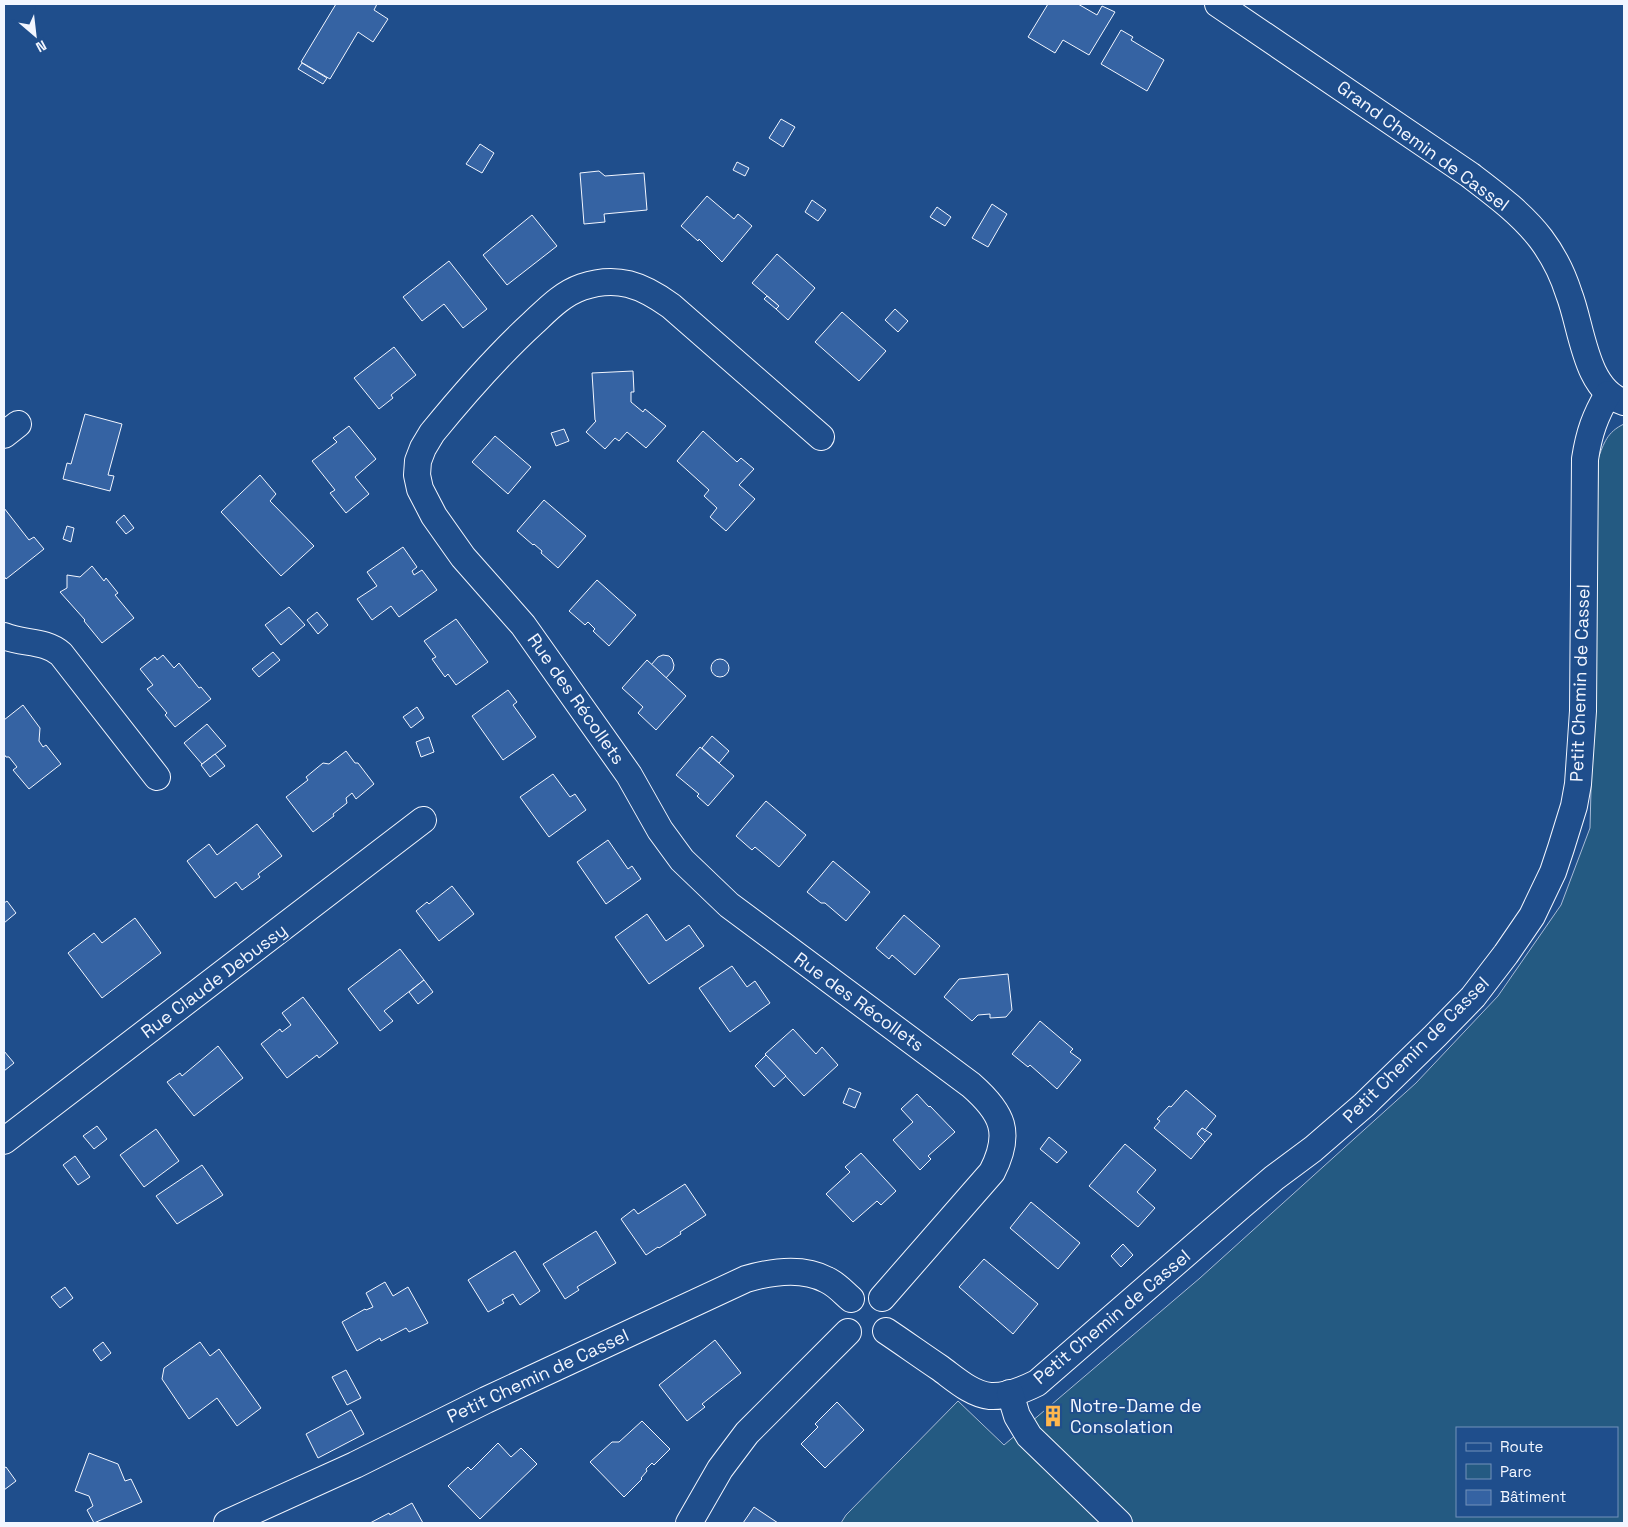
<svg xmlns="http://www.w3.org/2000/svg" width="1628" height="1527" viewBox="0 0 1628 1527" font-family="'Space Grotesk',sans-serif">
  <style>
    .green { fill: #245a82; stroke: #a8bbd7; fill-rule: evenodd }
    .building { fill: #3563a3; stroke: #f2f6ff }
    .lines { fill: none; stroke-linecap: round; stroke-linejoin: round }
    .minor-casing { stroke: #f2f6ff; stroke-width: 28 }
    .minor { stroke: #1f4e8c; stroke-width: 26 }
    .labels { text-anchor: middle; stroke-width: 4; stroke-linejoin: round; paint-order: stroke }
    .street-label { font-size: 18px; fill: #f2f6ff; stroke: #1f4e8c }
    .poi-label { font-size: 18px; fill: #f2f6ff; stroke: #1f4e8c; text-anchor: start }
  </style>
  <rect width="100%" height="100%" fill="#1f4e8c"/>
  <path class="green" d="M 1624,424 L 1624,1523 L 841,1523 L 846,1515 L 958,1401 L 1004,1445 L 1200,1278 L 1416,1083 L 1498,996 L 1561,905 L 1590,828 L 1596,597 L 1598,459 C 1604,443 1607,432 1624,424 ZM 1457,1428 L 1617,1428 L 1617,1516 L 1457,1516 Z"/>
  <g class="building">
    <polygon points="336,4 377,4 374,10 388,19 373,42 358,32 330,79 301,62"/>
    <polygon points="1048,4 1078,4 1097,15 1102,6 1115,12 1089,55 1063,40 1055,53 1028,37"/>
    <polygon points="1121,30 1133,37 1131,40 1164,60 1147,91 1101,64"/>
    <polygon points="302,63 327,78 323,84 298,69"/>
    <polygon points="781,119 795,127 783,147 769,138"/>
    <polygon points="480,144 494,153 482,173 466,164"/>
    <polygon points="737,162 749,168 745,176 733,170"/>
    <polygon points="599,171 605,176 644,173 647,210 604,214 605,222 584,224 580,173"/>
    <polygon points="707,196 734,219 738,214 752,226 722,262 699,239 698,241 681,226"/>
    <polygon points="812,200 826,210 818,221 805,212"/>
    <polygon points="992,204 1007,214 988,247 972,238"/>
    <polygon points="937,207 951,217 945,226 930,217"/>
    <polygon points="532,215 557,246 507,285 483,255"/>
    <polygon points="777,254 815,288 788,320 776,309 779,306 752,283"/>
    <polygon points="449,261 487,309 463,328 444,304 422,321 403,297"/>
    <polygon points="767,296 779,306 776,309 764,299"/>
    <polygon points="895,309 908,321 898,332 885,320"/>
    <polygon points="842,312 886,351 859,381 815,342"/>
    <polygon points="394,347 416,375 391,395 393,398 379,409 354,378"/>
    <polygon points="633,371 634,392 631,392 631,402 643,412 645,409 666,426 646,448 627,432 619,441 615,438 605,449 586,432 596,421 595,420 592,373"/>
    <polygon points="85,414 122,424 108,475 114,476 110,491 63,479 67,463 71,464"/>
    <polygon points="349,426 376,459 355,477 369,494 346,513 330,493 335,490 312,461 337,442 333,438"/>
    <polygon points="564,429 569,441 556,446 551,433"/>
    <polygon points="703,431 737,462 741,458 754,469 739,485 755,499 726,531 710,517 717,508 704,496 709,490 677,461"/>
    <polygon points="495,436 531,467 508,494 472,462"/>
    <polygon points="260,475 276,494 270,501 314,546 281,576 221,512"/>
    <polygon points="544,500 586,536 558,568 541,553 542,551 534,544 533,545 517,531"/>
    <polygon points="4,508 29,540 34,537 44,549 6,579 4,576"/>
    <polygon points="124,515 134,528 126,534 116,522"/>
    <polygon points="67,526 74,528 71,542 63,539"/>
    <polygon points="403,547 417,567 412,571 414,575 422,570 437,590 399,617 391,606 372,620 357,599 377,586 367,572"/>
    <polygon points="92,566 104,581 106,578 118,593 115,595 134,618 102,643 84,621 85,620 60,592 67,588 67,575 80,577"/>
    <polygon points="597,580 636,615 609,646 593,631 595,629 588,622 585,625 569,611"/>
    <polygon points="289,607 305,625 281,645 265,625"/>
    <polygon points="317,612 328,625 318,634 307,620"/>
    <polygon points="456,619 488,662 456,685 448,674 445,677 432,659 436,657 424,641"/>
    <polygon points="273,652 280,660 259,677 252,669"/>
    <polygon points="163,655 174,668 179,663 199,688 201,687 211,699 175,727 165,715 167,713 147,689 153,685 140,669 155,657 157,660"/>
    <polygon points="663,655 669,656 672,659 674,665 673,670 666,678 651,665 658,657"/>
    <circle cx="720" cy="668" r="9"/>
    <polygon points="647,660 686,696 656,730 638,713 643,707 622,688"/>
    <polygon points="508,690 517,702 513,705 536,737 503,760 472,716"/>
    <polygon points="23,705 40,728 39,741 43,747 46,745 61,764 29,789 13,770 17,767 9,757 6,757 4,754 4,720"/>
    <polygon points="417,707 424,718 411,728 403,717"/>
    <polygon points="207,724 226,746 202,764 184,743"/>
    <polygon points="712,736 729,751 719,763 702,748"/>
    <polygon points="429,737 434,752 421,757 416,742"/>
    <polygon points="700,747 734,776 708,806 697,796 699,794 676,775"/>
    <polygon points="346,751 355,763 358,763 374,784 356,799 352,793 346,798 347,803 333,814 334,816 313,832 286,797 308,780 306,777 323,763 329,764"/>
    <polygon points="215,754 225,766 210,777 201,765"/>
    <polygon points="553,774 570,797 575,794 586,810 549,837 520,797"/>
    <polygon points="766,801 806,835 779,867 755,847 752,850 736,836"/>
    <polygon points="257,824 282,856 258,874 260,877 242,890 236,882 215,898 187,861 209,844 217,855"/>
    <polygon points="608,840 628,869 632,866 641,879 606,904 577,862"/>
    <polygon points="833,861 870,892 846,921 825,903 821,903 807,892"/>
    <polygon points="452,886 474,914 439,941 416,911 427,902 429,904"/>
    <polygon points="7,901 16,913 4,923 4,903"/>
    <polygon points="647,914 666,941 689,925 704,946 649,984 615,937"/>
    <polygon points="904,915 940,946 915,975 892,955 889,959 876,948"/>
    <polygon points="135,918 161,953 102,998 68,953 94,933 102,943"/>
    <polygon points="400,949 424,980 384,1011 393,1021 380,1031 348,989"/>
    <polygon points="732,966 747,987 755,981 770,1003 730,1032 699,988"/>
    <polygon points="1008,974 1012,1010 1006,1017 990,1018 990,1014 978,1015 972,1021 944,997 959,979"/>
    <polygon points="424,980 433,992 418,1004 409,992"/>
    <polygon points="303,997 338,1043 319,1058 317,1055 287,1078 261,1044 280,1029 282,1032 291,1025 282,1013"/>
    <polygon points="1040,1021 1073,1049 1070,1052 1081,1060 1057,1089 1030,1065 1028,1067 1012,1054"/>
    <polygon points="793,1029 816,1054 822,1047 838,1065 804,1096 765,1054"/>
    <polygon points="218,1046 243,1078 194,1116 167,1082 180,1073 182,1076"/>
    <polygon points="4,1051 14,1063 4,1071"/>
    <polygon points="766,1055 786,1076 774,1087 755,1066"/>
    <polygon points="849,1088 861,1093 855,1108 843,1103"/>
    <polygon points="1186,1090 1216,1116 1205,1130 1202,1128 1197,1134 1205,1142 1191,1159 1154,1128 1160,1121 1157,1119 1169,1106 1171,1107"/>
    <polygon points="917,1094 929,1107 930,1106 955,1132 928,1156 931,1159 920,1170 893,1140 913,1122 901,1109"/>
    <polygon points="97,1126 107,1139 94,1149 83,1136"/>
    <polygon points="1202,1128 1212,1134 1205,1142 1197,1134"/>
    <polygon points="156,1129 179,1161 144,1187 120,1155"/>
    <polygon points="1049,1137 1067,1152 1057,1163 1040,1149"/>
    <polygon points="1125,1144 1156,1170 1137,1192 1155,1208 1138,1227 1089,1186"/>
    <polygon points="861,1153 896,1191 881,1205 877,1201 853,1222 826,1194 850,1172 845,1167"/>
    <polygon points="75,1156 90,1177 78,1185 63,1165"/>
    <polygon points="202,1165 223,1195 177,1224 156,1196"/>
    <polygon points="685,1184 706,1215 680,1232 681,1234 659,1248 658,1247 646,1255 621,1219 634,1209 638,1214"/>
    <polygon points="1031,1202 1080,1243 1058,1269 1010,1228"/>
    <polygon points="596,1231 616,1263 577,1287 579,1290 565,1299 543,1264"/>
    <polygon points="1123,1244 1133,1255 1121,1267 1111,1256"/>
    <polygon points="515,1251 540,1291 520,1305 513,1294 502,1300 504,1303 488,1312 468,1280"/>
    <polygon points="984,1259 1038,1304 1013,1334 959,1287"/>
    <polygon points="385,1282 393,1296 408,1287 428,1323 409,1332 406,1328 381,1341 380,1338 357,1351 342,1322 365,1309 366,1310 373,1307 366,1293"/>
    <polygon points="65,1287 73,1298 60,1308 51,1297"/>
    <polygon points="715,1340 741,1373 702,1404 705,1407 687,1421 659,1385"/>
    <polygon points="103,1342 111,1353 101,1361 93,1350"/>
    <polygon points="200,1342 210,1356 219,1349 261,1408 237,1426 217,1398 189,1419 162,1379 164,1368"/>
    <polygon points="346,1370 361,1398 347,1405 332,1377"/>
    <polygon points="837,1402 864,1430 825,1468 801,1444 818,1427 815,1424"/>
    <polygon points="1048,1409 1059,1411 1058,1421 1047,1420"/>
    <polygon points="351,1410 364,1434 318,1458 306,1434"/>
    <polygon points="642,1421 670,1449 654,1465 652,1463 646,1469 647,1471 641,1478 642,1479 624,1497 590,1462 612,1442 619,1442"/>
    <polygon points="498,1443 511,1457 521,1448 537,1464 480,1519 448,1486 468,1467 471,1470"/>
    <polygon points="89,1453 118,1464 125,1481 131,1479 142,1502 94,1523 87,1510 93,1506 89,1496 75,1491"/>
    <polygon points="6,1467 16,1481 4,1490 4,1468"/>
    <polygon points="412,1503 423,1523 370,1523 389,1513 390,1515"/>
    <polygon points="754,1507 778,1523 743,1523"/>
  </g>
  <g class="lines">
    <g class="minor-casing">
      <g id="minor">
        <path d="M 1218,4 L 1470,175 C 1495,194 1522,214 1541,239 C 1553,255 1563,275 1569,294 C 1582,327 1585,390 1624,402"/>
        <polyline points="4,435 18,424"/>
        <path d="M 821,437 L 671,306 C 642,285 617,275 582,287 C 562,294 548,309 533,323 C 496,357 463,395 432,433 L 423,448 L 418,461 L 417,475 L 420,489 L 434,516 L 463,557 L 523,625 L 629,775 L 660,830 L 682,860 L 729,905 L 971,1085 C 1003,1113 1012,1133 992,1172 L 882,1298"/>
        <path d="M 4,636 C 23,644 45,640 61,654 L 157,777"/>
        <polyline points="4,1141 423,820"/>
        <path d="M 886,1331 C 904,1343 922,1356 940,1368 C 954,1378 971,1394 990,1396 C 1006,1397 1023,1390 1037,1383 L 1241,1206 L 1274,1178 L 1313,1149 L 1364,1105 L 1435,1036 L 1473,997 L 1506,954 L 1532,916 L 1553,872 L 1561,848 L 1574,806 L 1578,784 L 1583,711 L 1585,459 C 1589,433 1595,416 1608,394"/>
        <polyline points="1010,1393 1017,1416 1029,1436 1119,1523"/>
        <path d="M 227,1523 L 355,1465 L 486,1400 L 746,1279 C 770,1272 803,1267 827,1280 C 836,1284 843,1292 851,1299"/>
        <polyline points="689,1523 720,1469 747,1433 848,1332"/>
      </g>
    </g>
    <use href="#minor" class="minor"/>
  </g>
  <defs>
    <g id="building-bare" transform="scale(1.725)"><path d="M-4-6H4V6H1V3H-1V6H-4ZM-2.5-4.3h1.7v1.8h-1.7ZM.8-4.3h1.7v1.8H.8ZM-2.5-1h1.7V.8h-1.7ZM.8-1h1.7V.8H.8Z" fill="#ffb74d" stroke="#1f4e8c" stroke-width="2.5" paint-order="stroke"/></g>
  </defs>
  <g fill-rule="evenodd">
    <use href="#building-bare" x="1053" y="1416"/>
  </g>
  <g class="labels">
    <g class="street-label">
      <text transform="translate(1423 146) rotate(36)" y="6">Grand Chemin de Cassel</text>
      <text transform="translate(1580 683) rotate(-88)" y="6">Petit Chemin de Cassel</text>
      <text transform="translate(576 699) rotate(55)" y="6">Rue des Récollets</text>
      <text transform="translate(214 981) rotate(-37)" y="6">Rue Claude Debussy</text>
      <text transform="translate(859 1002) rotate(36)" y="6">Rue des Récollets</text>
      <text transform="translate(1416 1050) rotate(-45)" y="6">Petit Chemin de Cassel</text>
      <text transform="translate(1112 1317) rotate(-40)" y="6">Petit Chemin de Cassel</text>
      <text transform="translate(538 1376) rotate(-25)" y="6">Petit Chemin de Cassel</text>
    </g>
    <g class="poi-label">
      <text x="1070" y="1412">Notre-Dame de<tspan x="1070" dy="21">Consolation</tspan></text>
    </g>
  </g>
  <rect width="1628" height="1527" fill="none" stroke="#f2f6ff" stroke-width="10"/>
  <rect x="1456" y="1427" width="162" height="90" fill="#1f4e8c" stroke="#7391ba"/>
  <rect x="1466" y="1443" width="25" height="8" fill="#1f4e8c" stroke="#7391ba"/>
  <text x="1500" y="1452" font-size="15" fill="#f2f6ff">Route</text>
  <rect x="1466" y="1464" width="25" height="15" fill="#245a82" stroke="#7391ba"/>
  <text x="1500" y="1477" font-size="15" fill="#f2f6ff">Parc</text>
  <rect x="1466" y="1490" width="25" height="15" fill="#3563a3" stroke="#7391ba"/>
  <text x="1500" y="1502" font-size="15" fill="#f2f6ff">Bâtiment</text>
  <g transform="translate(35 35) rotate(152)" stroke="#1f4e8c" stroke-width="4" paint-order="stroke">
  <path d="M0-4L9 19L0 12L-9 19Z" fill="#f2f6ff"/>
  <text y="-8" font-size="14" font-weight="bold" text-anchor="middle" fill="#f2f6ff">N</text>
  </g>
</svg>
